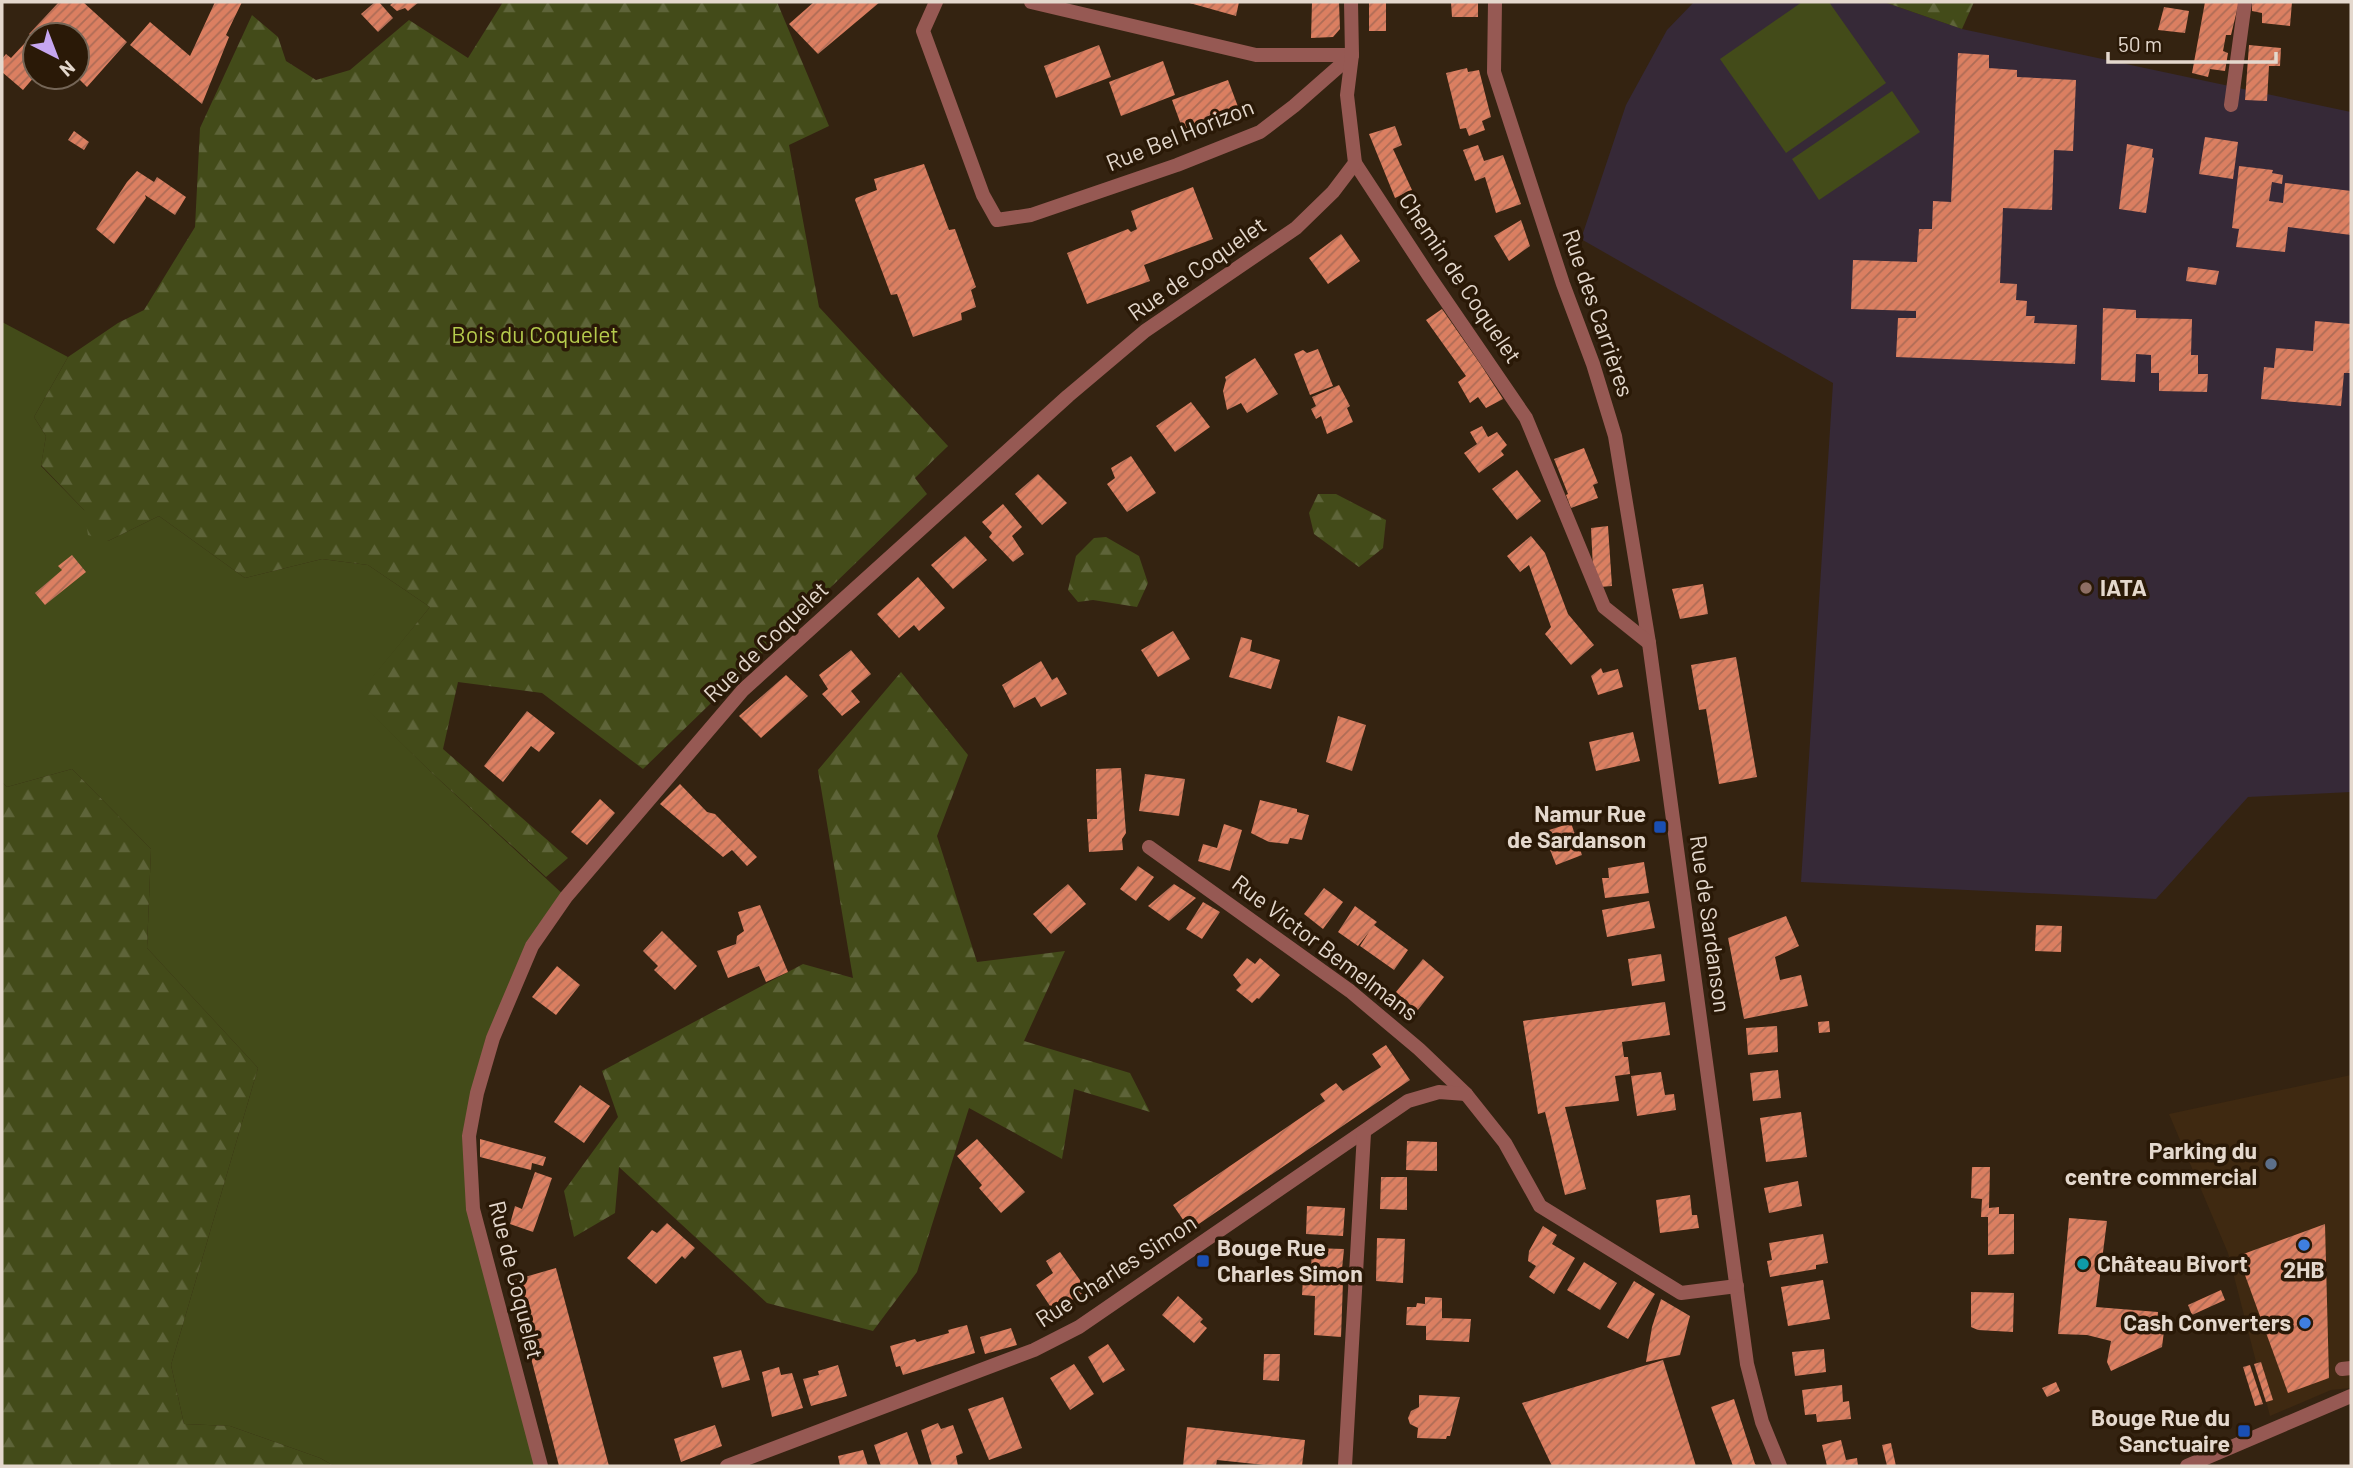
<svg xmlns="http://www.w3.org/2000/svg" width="2353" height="1468" viewBox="0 0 2353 1468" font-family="Barlow,sans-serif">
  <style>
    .built { fill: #3f2911 }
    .education { fill: #362937 }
    .grass { fill: #434b19 }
    .forest { fill: url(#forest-firs) }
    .building { fill: url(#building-hatch) }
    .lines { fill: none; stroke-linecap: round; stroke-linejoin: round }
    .pedestrian { stroke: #965953; stroke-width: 14 }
    .minor { stroke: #965953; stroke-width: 14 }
    .education-dot { fill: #8d6e63; stroke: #2a1907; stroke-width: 2.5 }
    .transit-dot { fill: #1a4fb4; stroke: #2a1907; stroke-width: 2.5 }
    .service-dot { fill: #5c6f8a; stroke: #2a1907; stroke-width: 2.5 }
    .shop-dot { fill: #3f7fe0; stroke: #2a1907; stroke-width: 2.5 }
    .culture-dot { fill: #0f9aa8; stroke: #2a1907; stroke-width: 2.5 }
    .labels { text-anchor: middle; stroke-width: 7; stroke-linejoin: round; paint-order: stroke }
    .street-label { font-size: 23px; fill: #e4d8cd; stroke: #2a1907 }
    .park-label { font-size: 23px; fill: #b6cb4d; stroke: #2a1907 }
    .poi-label { font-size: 23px; font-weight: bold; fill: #e4d8cd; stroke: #2a1907; text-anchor: end }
  </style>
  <defs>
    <pattern id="forest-firs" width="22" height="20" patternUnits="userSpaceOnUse" patternTransform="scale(1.75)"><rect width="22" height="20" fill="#434b19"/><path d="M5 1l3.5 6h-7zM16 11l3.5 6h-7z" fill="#5e6439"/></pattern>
    <pattern id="building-hatch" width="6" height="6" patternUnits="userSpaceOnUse" patternTransform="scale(1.75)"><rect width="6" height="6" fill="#db7f61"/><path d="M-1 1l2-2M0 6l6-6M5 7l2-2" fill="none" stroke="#ae6c56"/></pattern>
  </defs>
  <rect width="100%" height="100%" fill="#342311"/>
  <polygon class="built" points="2351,1075 2351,1388 2331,1390 2270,1416 2228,1253 2169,1114"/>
  <polygon class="education" points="1694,2 1884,2 1962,29 2351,112 2351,792 2248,797 2156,899 1801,882 1833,383 1581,239 1626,105 1667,30"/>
  <g class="grass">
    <polygon points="1802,2 1829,2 1886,83 1786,153 1720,59"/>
    <polygon points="1892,91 1920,132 1819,200 1792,159"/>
    <polygon points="2,322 68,357 34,417 46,436 41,466 84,510 108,541 159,516 245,578 322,559 368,565 430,607 356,698 432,773 566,897 532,946 477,1093 473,1209 541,1466 334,1466 320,1458 230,1426 184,1424 171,1365 258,1068 147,948 151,849 72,769 7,787 2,782"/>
  </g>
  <g class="forest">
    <polygon points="503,2 777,2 829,126 789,145 819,307 948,446 915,478 927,494 643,769 542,693 458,682 443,749 568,858 546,877 432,773 355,698 430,607 368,565 322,559 245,578 159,516 108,541 88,535 84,510 41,465 46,436 34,417 68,357 118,323 144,310 195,227 200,128 252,15 278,37 286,61 316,80 350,70 409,20 468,58"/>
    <polygon points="1884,2 1974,2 1962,29"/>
    <polygon points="1318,494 1336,494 1386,520 1383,548 1359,567 1314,534 1309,513"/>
    <polygon points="1106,537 1139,556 1148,583 1137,607 1093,600 1078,602 1068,590 1076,556 1094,538"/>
    <polygon points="901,672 968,755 937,836 977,962 1065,951 1024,1041 1130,1073 1150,1112 1074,1089 1062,1159 969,1108 917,1272 873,1331 767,1303 619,1167 615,1213 574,1237 564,1191 618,1117 602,1071 803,964 853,978 818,770"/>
    <polygon points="72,769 151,849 147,948 258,1068 171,1365 184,1424 230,1426 320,1458 334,1466 2,1466 2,782 7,787"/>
  </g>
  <g class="building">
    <polygon points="59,2 83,2 127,42 87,87 77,77 77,35 35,35 35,40 29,34"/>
    <polygon points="215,2 242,2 226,35 229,37 202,104 130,45 150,22 190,56"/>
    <polygon points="375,2 379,2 393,18 378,32 361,14"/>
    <polygon points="394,2 419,2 408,11 405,8 397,11 390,5"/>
    <polygon points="814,2 880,2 818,54 789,24"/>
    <polygon points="1186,2 1239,2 1236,16"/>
    <polygon points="1312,2 1339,2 1340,29 1333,37 1311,38"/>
    <rect x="1369" y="2" width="17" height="29"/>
    <polygon points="1451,2 1478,2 1478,17 1452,17"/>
    <polygon points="2205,2 2239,2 2231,35 2226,35 2223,51 2228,53 2225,71 2210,69 2208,77 2192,73"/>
    <polygon points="2252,2 2292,2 2290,26 2262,23 2262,13 2252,11"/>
    <polygon points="2164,7 2189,11 2185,33 2158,30"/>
    <polygon points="25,43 35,52 35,76 23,90 2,72 2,59 6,54 11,58"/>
    <polygon points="1099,45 1111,77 1056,98 1044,66"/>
    <polygon points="2249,45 2281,48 2280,66 2269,66 2267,101 2245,100"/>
    <polygon points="1958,53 1989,55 1989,68 2017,70 2017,77 2076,80 2073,151 2054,150 2052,210 2003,208 2000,283 2017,284 2016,300 2027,301 2026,316 2035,316 2034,323 2077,325 2075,364 1896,357 1898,318 1916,318 1916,311 1851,309 1853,260 1917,262 1919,229 1932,229 1933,201 1951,202"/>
    <polygon points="1163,61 1175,95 1121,116 1109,82"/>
    <polygon points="1467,68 1468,72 1479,70 1491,117 1482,121 1485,130 1469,136 1466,128 1460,129 1446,73"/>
    <polygon points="1228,80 1240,112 1184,133 1172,100"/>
    <polygon points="1395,126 1402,145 1393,149 1412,190 1395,198 1369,134"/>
    <polygon points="74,131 89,142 84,150 68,140"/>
    <polygon points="2205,137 2238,142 2233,179 2199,174"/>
    <polygon points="2127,144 2153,149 2152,157 2154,158 2146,213 2119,209"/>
    <polygon points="1478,145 1484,161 1503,155 1521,204 1496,213 1485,177 1475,181 1463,150"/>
    <polygon points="924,164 949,230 955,229 976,287 971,290 976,307 961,313 962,320 913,337 897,294 891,295 855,200 856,198 877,190 874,179"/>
    <polygon points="2239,166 2273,170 2272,173 2283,175 2282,184 2272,182 2269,201 2283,203 2285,183 2351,191 2351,235 2288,227 2285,252 2236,247 2239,229 2232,228"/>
    <polygon points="137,171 154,182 157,177 186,197 175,215 145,195 146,198 114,244 96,229 127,182"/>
    <polygon points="1193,187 1213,239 1144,265 1150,281 1087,304 1067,253 1128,229 1131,232 1137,229 1131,211"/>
    <polygon points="1521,220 1530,246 1509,261 1494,236"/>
    <polygon points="1341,234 1360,261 1328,284 1309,258"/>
    <polygon points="2188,267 2219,271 2216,285 2186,281"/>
    <polygon points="2103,308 2136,310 2136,318 2192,319 2191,355 2198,355 2198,374 2208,374 2207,392 2159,391 2159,373 2151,373 2151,355 2136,354 2135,382 2101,380"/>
    <polygon points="1442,309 1481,365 1503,399 1486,408 1478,397 1470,403 1458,382 1466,376 1426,320"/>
    <polygon points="2315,321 2351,324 2351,373 2344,373 2341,406 2261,399 2264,367 2274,368 2276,348 2313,351"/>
    <polygon points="1318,349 1333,386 1310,395 1294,354 1303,350 1307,353"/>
    <polygon points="1255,358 1278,394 1247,413 1241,403 1227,410 1223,391 1226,380 1225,377"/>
    <polygon points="1339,385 1350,406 1347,408 1353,422 1327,434 1321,416 1316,419 1311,409 1316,406 1312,397"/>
    <polygon points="1191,402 1210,427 1175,452 1156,426"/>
    <polygon points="1482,426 1488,437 1497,432 1507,445 1501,451 1504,455 1479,473 1464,453 1477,444 1470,432"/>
    <polygon points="1584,448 1598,483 1593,485 1598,498 1571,508 1566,495 1568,494 1554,459"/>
    <polygon points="1131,456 1156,493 1127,512 1107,484 1115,478 1111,468"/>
    <polygon points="1517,470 1541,501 1517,520 1492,489"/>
    <polygon points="1038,474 1067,503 1042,525 1015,494"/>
    <polygon points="1003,504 1022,527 1012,536 1024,554 1013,562 989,537 992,533 982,522"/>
    <polygon points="1608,526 1612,586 1600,587 1593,569 1591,528"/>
    <polygon points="965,536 987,560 953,589 931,565"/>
    <polygon points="1531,536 1545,553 1568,614 1594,645 1571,665 1545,634 1551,627 1529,565 1520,572 1507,556"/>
    <polygon points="72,555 86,572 45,605 35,593 62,570 58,566"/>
    <polygon points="918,577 945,608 919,631 914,625 899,638 877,614"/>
    <polygon points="1703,584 1708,614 1680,619 1672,589"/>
    <polygon points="1173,631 1190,659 1158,677 1141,650"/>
    <polygon points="1241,637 1252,640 1250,651 1280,660 1271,689 1229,677"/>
    <polygon points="851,650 871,674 851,691 860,702 842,716 822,694 828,689 819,675"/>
    <polygon points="1736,657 1757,777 1719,784 1706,709 1699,710 1691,665"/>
    <polygon points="1041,661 1052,680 1057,677 1067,694 1041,707 1035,697 1014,708 1002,685"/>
    <polygon points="1601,668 1603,673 1618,669 1623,687 1598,695 1591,676"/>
    <polygon points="786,675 808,696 761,738 739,716"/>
    <polygon points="527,711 555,733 539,752 531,746 503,782 484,766"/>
    <polygon points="1338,716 1366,725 1352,771 1326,762"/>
    <polygon points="1633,732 1640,761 1596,771 1589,742"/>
    <polygon points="1121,768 1126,833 1122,839 1123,850 1089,852 1087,819 1097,819 1096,769"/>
    <polygon points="1145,774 1185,779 1179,816 1139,811"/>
    <polygon points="680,784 707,812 715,814 757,857 747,866 732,850 723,857 660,804"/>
    <polygon points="600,799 615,813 587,845 571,832"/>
    <polygon points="1260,800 1297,809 1297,812 1309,815 1302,840 1290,838 1288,844 1269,842 1251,833"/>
    <polygon points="1571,823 1582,855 1556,865 1543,832"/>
    <polygon points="1224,824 1242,830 1230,871 1198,861 1203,844 1217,848"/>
    <polygon points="1644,862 1649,893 1605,898 1602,878 1609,878 1608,868"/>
    <polygon points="1138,866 1154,877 1136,901 1120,889"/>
    <polygon points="1068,884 1086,904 1051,934 1033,914"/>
    <polygon points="1174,884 1196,898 1169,921 1148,906"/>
    <polygon points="1324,888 1343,902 1323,929 1304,914"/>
    <polygon points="1649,901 1655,928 1607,937 1602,910"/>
    <polygon points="1203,902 1220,912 1202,939 1186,929"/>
    <polygon points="760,905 788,972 766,982 759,966 728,978 717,951 736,944 737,936 744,931 738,912"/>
    <polygon points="1355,906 1377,922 1374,925 1408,950 1394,970 1360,946 1369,932 1358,946 1338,932"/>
    <polygon points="1786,916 1799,946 1775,957 1780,980 1801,975 1808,1006 1744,1019 1728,938"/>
    <polygon points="2036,925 2062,926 2061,952 2035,951"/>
    <polygon points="662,931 697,966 675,990 654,970 658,966 643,951"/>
    <polygon points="1661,954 1665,981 1632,986 1628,959"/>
    <polygon points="1247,958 1255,964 1260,958 1280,975 1259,999 1257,998 1252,1003 1236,990 1241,985 1233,975"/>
    <polygon points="1423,959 1444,977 1417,1011 1396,992"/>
    <polygon points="557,966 580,985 556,1015 532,997"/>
    <polygon points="1665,1002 1670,1035 1622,1042 1624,1057 1628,1057 1630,1074 1615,1076 1619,1101 1565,1107 1586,1189 1565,1195 1545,1112 1538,1114 1523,1021"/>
    <polygon points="1829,1021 1830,1032 1819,1033 1818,1022"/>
    <polygon points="1777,1026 1778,1052 1748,1055 1746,1028"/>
    <polygon points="1386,1045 1410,1080 1190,1230 1173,1205 1325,1101 1320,1094 1336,1083 1343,1091 1381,1067 1372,1054"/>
    <polygon points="1778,1070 1781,1098 1753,1101 1750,1073"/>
    <polygon points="1661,1072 1665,1095 1674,1094 1676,1110 1637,1116 1631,1076"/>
    <polygon points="580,1085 610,1106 584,1143 554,1122"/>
    <polygon points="1801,1112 1807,1157 1766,1162 1760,1118"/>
    <polygon points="480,1139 546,1157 543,1166 532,1163 531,1170 480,1157"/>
    <polygon points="977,1139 1025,1192 1001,1213 979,1188 982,1185 957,1156"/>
    <polygon points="1407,1141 1437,1142 1437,1171 1406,1170"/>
    <polygon points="1972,1167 1990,1167 1989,1208 1999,1207 1999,1214 2014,1214 2014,1254 1988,1255 1988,1217 1981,1217 1982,1199 1971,1198"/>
    <polygon points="535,1172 552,1178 533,1232 510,1224 515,1206 522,1209"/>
    <polygon points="1381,1177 1407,1177 1407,1210 1380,1209"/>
    <polygon points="1798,1181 1802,1206 1769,1213 1764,1188"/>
    <polygon points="1690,1195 1692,1215 1697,1215 1699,1228 1660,1233 1656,1200"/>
    <polygon points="1307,1206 1345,1208 1343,1236 1306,1234"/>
    <polygon points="2069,1218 2107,1221 2096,1307 2158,1312 2156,1334 2164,1331 2162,1347 2111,1371 2107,1362 2111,1341 2087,1335 2058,1334"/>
    <polygon points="667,1223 695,1248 685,1259 682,1256 656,1284 627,1258 652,1230 657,1233"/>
    <polygon points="2325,1224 2329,1378 2288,1393 2238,1256"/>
    <polygon points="1543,1226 1557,1235 1552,1244 1575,1258 1554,1294 1529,1277 1536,1266 1528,1261 1529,1251"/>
    <polygon points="1823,1234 1828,1263 1816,1265 1816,1269 1770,1277 1767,1261 1772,1260 1769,1243"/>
    <polygon points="1377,1238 1405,1239 1403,1283 1376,1281"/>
    <polygon points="1312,1248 1344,1249 1342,1269 1311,1268"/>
    <polygon points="1060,1252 1087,1290 1054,1312 1036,1285 1053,1273 1046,1261"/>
    <polygon points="1584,1262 1617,1283 1600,1310 1567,1290"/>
    <polygon points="556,1268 609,1466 559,1466 511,1281"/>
    <polygon points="1303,1279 1343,1282 1341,1337 1314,1335 1315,1296 1302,1295"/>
    <polygon points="1823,1280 1830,1319 1788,1326 1781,1287"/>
    <polygon points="1634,1281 1655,1294 1628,1339 1607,1327"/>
    <polygon points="2221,1290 2225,1300 2192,1315 2188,1305"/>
    <polygon points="1971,1292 2014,1293 2013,1332 1978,1330 1971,1327"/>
    <polygon points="1178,1296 1203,1319 1200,1322 1207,1328 1194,1343 1162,1315"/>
    <polygon points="1425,1297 1442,1298 1442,1318 1471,1319 1469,1342 1426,1340 1426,1326 1406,1325 1407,1307 1416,1307 1417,1303 1425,1304"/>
    <polygon points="1661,1299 1690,1316 1680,1355 1646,1362 1652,1327"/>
    <polygon points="967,1325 975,1353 903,1375 900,1366 896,1367 890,1346 915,1339 917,1342 949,1333 948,1330"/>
    <polygon points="1011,1328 1017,1345 985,1354 980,1337"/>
    <polygon points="1108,1344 1125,1370 1103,1383 1088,1357"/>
    <polygon points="1824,1349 1826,1372 1795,1376 1792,1352"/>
    <polygon points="741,1350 750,1380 722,1388 713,1357"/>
    <polygon points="1264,1354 1280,1354 1279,1381 1263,1380"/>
    <polygon points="1663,1360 1696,1466 1552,1466 1522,1403"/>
    <polygon points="2261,1362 2273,1400 2266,1402 2254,1364"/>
    <polygon points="1074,1364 1094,1394 1070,1410 1050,1378"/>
    <polygon points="838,1365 847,1396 811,1406 803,1379 819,1375 818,1371"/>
    <polygon points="2250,1365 2263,1404 2255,1406 2243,1367"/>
    <polygon points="779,1367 781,1375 792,1373 803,1408 772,1417 762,1372"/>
    <polygon points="2056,1382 2060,1391 2047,1397 2042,1388"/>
    <polygon points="1842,1385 1843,1402 1849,1401 1851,1419 1817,1422 1816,1414 1805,1415 1802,1390"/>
    <polygon points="1419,1395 1460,1397 1450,1436 1447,1436 1446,1439 1417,1438 1418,1428 1410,1424 1408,1418 1411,1411 1419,1407"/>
    <polygon points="1003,1397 1022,1448 989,1460 968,1409"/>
    <polygon points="1734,1399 1755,1464 1757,1466 1733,1466 1711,1407"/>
    <polygon points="938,1423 941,1429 953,1425 963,1453 956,1456 958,1466 932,1466 921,1430"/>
    <polygon points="715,1425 722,1446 681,1462 674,1439"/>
    <polygon points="1187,1427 1305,1440 1302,1466 1275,1466 1217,1460 1216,1466 1183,1466"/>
    <polygon points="907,1432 919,1466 881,1466 874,1445"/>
    <polygon points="1841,1440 1846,1460 1857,1458 1858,1466 1827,1466 1822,1445"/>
    <polygon points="1891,1443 1896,1466 1887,1466 1882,1445"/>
    <polygon points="863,1450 868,1466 840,1466 838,1456"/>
  </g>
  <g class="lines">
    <polyline class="pedestrian" points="2342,1369 2351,1368"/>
    <g class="minor">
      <polyline points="936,2 923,31 983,195 997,220 1031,215 1177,165 1260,132 1294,106 1352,55"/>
      <polyline points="1031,2 1256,55 1352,55"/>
      <polyline points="1495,2 1494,72 1563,284 1593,364 1615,436 1649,643 1747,1364 1762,1422 1780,1466"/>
      <polyline points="2231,105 2245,2"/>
      <polyline points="1355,163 1429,276 1526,418 1604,607 1649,643"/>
      <polyline points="1149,847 1350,991 1419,1049 1466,1094 1505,1143 1540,1206 1681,1293 1737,1286"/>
      <polyline points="541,1466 473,1209 469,1136 477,1093 493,1038 532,946 566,897 743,690 1068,396 1145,331 1296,228 1333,192 1355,163 1347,95 1352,55 1351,2"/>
      <polyline points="727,1466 1034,1350 1079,1327 1408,1101 1439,1092 1466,1094"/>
      <polyline points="1345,1466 1364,1133"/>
      <polyline points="2187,1466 2351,1396"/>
    </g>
  </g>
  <circle class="education-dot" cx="2086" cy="588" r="7"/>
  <g class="transit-dot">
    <rect x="1653" y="820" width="14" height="14" rx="3.5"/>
    <rect x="1196" y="1254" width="14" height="14" rx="3.5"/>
    <rect x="2237" y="1424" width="14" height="14" rx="3.5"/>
  </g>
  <circle class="service-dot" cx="2271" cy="1164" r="7"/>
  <g class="shop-dot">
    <circle cx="2304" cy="1245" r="7"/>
    <circle cx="2305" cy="1323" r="7"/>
  </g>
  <circle class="culture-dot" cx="2083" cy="1264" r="7"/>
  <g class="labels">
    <g class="street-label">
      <text transform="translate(1180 135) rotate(-22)" y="8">Rue Bel Horizon</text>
      <text transform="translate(1197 269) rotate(-35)" y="8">Rue de Coquelet</text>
      <text transform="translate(1460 278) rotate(56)" y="8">Chemin de Coquelet</text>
      <text transform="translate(1598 313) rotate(71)" y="8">Rue des Carrières</text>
      <text transform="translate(766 642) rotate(-44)" y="8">Rue de Coquelet</text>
      <text transform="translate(1710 924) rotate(82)" y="8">Rue de Sardanson</text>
      <text transform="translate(1325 948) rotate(37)" y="8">Rue Victor Bemelmans</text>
      <text transform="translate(1116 1271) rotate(-33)" y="8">Rue Charles Simon</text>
      <text transform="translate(516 1280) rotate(76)" y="8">Rue de Coquelet</text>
    </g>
    <g class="park-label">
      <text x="535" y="343">Bois du Coquelet</text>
    </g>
    <g class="poi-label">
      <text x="2100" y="596" text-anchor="start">IATA</text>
      <text x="1646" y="822">Namur Rue<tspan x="1646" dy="26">de Sardanson</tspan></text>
      <text x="2257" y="1159">Parking du<tspan x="2257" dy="26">centre commercial</tspan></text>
      <text x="1217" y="1256" text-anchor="start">Bouge Rue<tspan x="1217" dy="26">Charles Simon</tspan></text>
      <text x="2097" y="1272" text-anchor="start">Château Bivort</text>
      <text x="2304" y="1278" text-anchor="middle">2HB</text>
      <text x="2291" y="1331">Cash Converters</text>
      <text x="2230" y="1426">Bouge Rue du<tspan x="2230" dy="26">Sanctuaire</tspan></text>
    </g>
  </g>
  <rect width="2353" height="1468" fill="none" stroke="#e4d8cd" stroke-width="7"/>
  <g transform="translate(56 56) rotate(138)"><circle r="33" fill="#2a1907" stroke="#746556" stroke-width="2"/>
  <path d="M0-5L12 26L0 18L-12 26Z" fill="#c6a6f0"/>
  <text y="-10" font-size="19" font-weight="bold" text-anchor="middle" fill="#e4d8cd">N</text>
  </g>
  <path d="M2108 52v10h168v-10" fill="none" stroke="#e4d8cd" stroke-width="3.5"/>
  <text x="2118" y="52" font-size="21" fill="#e4d8cd" stroke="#2a1907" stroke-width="5" paint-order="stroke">50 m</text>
</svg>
